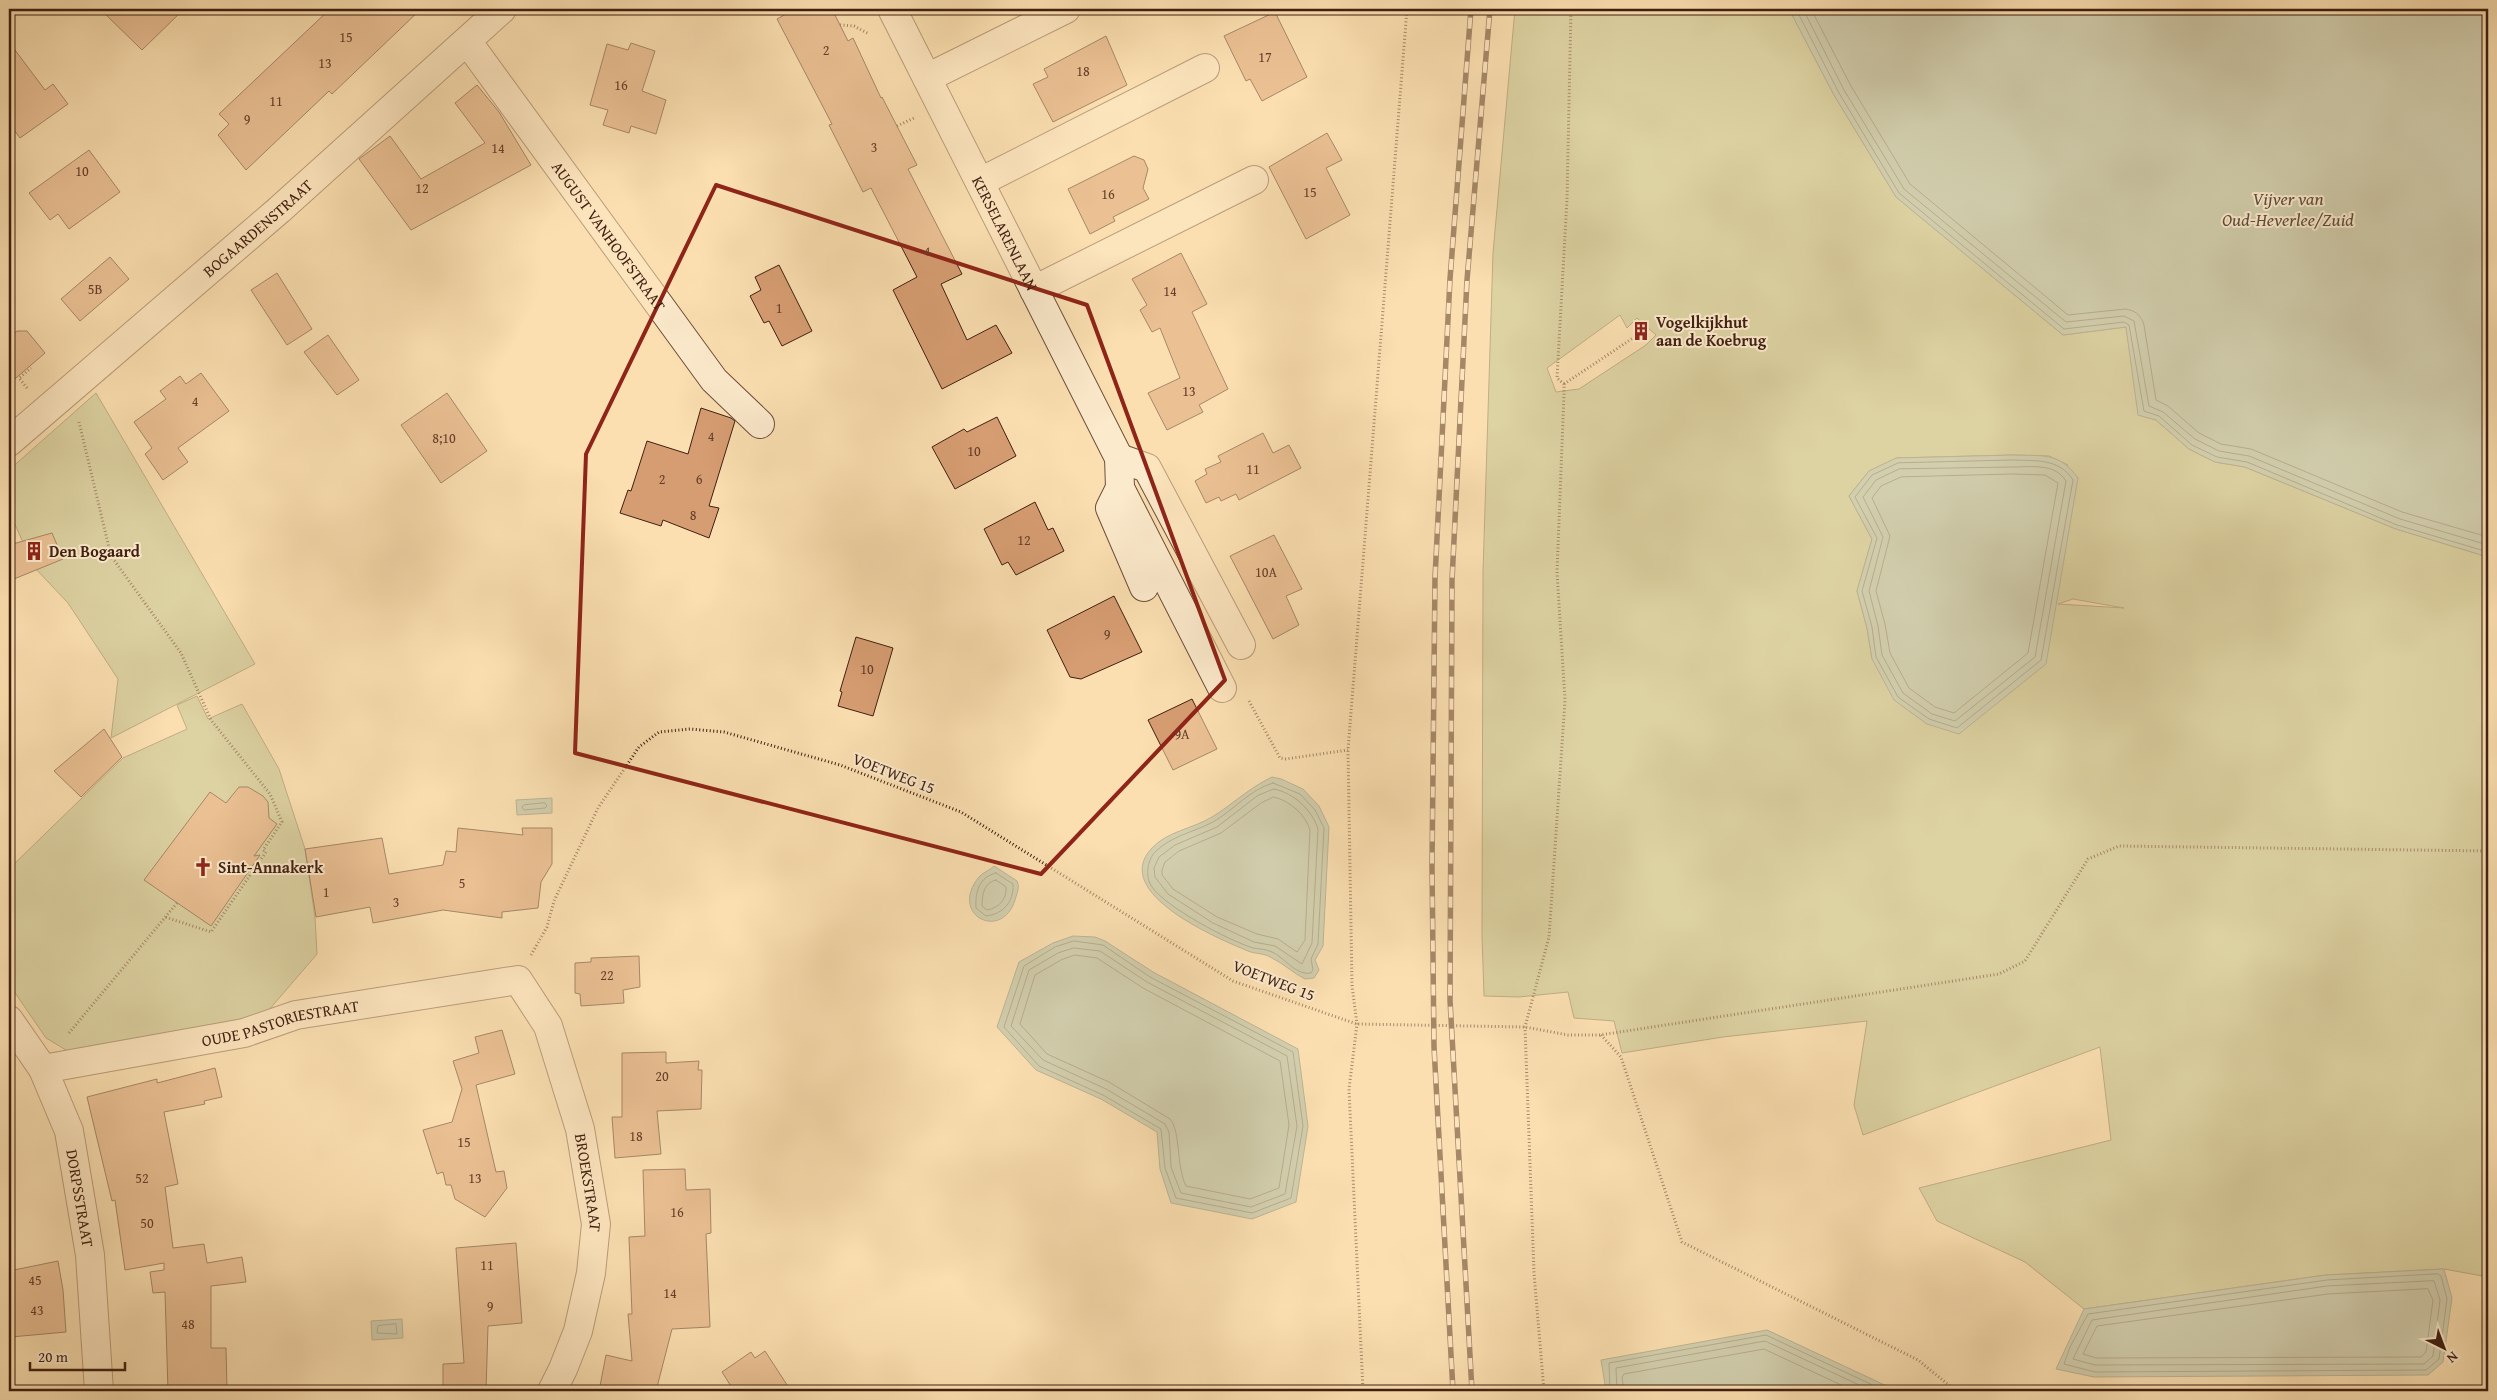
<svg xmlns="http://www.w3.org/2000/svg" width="2497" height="1400" viewBox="0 0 2497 1400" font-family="'Gentium Book Plus',serif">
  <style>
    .green { fill: #b8c390; stroke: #7c7151; fill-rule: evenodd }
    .water { fill: #9fbdac; stroke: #797e6e }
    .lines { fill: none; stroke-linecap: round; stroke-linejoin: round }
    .shore { stroke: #6f6e5f; stroke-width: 1 }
    .building { fill: #d79d72; stroke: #3f1f12 }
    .minor-casing { stroke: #6e4f3a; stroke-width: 30 }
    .path { stroke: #3f1f12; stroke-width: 3; stroke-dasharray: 1 2.5; stroke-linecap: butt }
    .minor { stroke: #fceacc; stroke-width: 28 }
    .rail-casing { stroke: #3f1f12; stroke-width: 5.5 }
    .rail { stroke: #fceacc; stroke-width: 4; stroke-dasharray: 11; stroke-linecap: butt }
    .marked { fill: none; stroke: #8f2418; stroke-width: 4; stroke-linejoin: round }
    .labels { text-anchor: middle; stroke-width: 4; stroke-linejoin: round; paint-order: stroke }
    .number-label { font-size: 14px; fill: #653e2a }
    .street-label { font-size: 16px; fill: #3f1f12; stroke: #fceacc }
    .poi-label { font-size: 16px; font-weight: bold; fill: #3f1f12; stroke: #fceacc; text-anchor: start }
    .water-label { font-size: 18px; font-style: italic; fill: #5c4e40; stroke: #fceacc }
  </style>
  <rect width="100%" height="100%" fill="#fbdfb0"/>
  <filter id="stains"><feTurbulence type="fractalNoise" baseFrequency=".004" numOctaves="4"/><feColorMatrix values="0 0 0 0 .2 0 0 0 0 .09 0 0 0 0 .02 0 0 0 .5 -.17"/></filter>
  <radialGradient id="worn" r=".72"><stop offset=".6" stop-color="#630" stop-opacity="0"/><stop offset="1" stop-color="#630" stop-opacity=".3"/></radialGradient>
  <g class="green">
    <path d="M 1515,9 L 1789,9 L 1834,95 L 1896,197 L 2063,335 L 2126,327 L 2139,415 L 2156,420 L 2189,449 L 2215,462 L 2245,467 L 2396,529 L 2488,557 L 2488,1277 L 2444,1269 L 2326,1275 L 2084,1309 L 2025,1262 L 1937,1221 L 1919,1188 L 2111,1140 L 2100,1047 L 1863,1135 L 1854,1105 L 1867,1021 L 1723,1037 L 1622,1053 L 1614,1021 L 1574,1018 L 1568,992 L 1519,997 L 1484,996 L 1482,935 L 1483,572 L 1493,253 ZM 1620,315 L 1627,328 L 1637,318 L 1656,335 L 1646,345 L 1579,389 L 1556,392 L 1547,368 ZM 2013,455 L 2049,456 L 2068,465 L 1872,659 L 1867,628 L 1857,591 L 1872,539 L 1849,496 L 1869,471 L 1897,458 ZM 2073,599 L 2124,608 L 2058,604 Z"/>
    <polygon points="96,393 255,664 111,738 118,679 68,603 34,567 9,511 9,470"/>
    <polygon points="197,696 208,719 242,704 279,769 305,849 315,917 317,954 256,1025 71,1053 46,1038 9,984 9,869 123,758 187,729 177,705"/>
  </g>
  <g class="water">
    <polygon points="1789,9 2488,9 2488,557 2396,529 2245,467 2215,462 2189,449 2156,420 2138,415 2126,327 2063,335 1896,197 1834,95"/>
    <path d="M 2013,455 C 2043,456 2059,452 2078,478 L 2046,664 L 1959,734 L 1927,724 L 1894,700 L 1872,659 L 1867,628 L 1857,591 L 1872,539 L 1849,496 L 1869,471 L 1896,458 Z"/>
    <path d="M 1272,777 L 1281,779 L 1303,789 L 1319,806 L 1329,827 L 1323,946 L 1315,960 L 1319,970 L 1314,978 L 1305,979 C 1293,973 1283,963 1270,957 C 1264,953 1255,954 1248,951 C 1219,939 1109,893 1152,848 C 1168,831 1192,829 1212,817 C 1233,804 1249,788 1272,777 Z"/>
    <polygon points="552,798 552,813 517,815 516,800"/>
    <path d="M 994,866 L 1017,881 C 1020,887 1017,893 1015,900 C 1002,942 948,915 979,877 C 983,872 989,871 994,866 Z"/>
    <polygon points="1073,936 1095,937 1105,941 1153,972 1298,1049 1308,1126 1296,1202 1252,1219 1171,1203 1160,1169 1157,1132 1101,1099 1036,1070 997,1027 1019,962 1053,943"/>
    <polygon points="2444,1269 2452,1298 2443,1362 2428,1375 2094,1377 2056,1369 2084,1309 2326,1275"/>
    <polygon points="402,1319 403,1338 372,1340 371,1321"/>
    <polygon points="1767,1330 1889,1387 1883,1391 1606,1391 1601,1360"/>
    <polygon points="415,1387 416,1391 373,1391 373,1388"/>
  </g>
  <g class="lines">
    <g class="shore">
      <polyline points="1796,9 1839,93 1899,193 2064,329 2124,322 2129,325 2144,411 2159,416 2192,445 2217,457 2247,462 2397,525 2488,552"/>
      <polyline points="1803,9 1844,90 1904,189 2066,322 2124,316 2134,321 2149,406 2163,412 2195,439 2219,451 2249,456 2400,519 2488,545"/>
      <path d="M 1811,9 L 1851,86 L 1910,184 L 2068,315 L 2125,309 C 2135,310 2141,315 2144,325 L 2156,400 L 2168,406 L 2199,433 L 2221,444 L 2251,449 L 2402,512 L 2488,537"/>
      <path d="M 2013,460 C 2036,461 2059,458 2073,480 L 2041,660 L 1957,728 L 1929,719 L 1898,697 L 1876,657 L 1872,627 L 1862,591 L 1877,538 L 1855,497 L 1872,475 L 1898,463 Z"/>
      <path d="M 2013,467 C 2032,467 2055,463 2066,481 L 2035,657 L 1955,721 L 1932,714 L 1903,693 L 1882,655 L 1878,626 L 1869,591 L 1883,537 L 1863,497 L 1876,480 L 1899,469 Z"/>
      <polygon points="2013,474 2045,475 2058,483 2028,653 1954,713 1935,707 1909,688 1890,653 1885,624 1876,591 1890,536 1872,498 1881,486 1901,477"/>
      <path d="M 1273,783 L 1300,794 L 1315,810 L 1324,828 L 1318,944 L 1311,959 L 1313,970 L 1311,973 C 1296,976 1284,957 1272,952 C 1266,949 1259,949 1253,948 C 1228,940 1167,908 1152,887 C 1145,877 1147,861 1155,852 C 1171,836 1194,832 1213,822 C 1234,810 1249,790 1273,783 Z"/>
      <path d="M 1274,789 C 1294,793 1312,810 1318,829 L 1312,943 L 1302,964 L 1275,946 L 1254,942 L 1213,923 L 1168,894 L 1155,877 L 1154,868 L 1159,857 L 1175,845 L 1217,827 L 1257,796 Z"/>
      <path d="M 1274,797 C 1290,801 1305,814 1310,830 L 1305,940 L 1297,952 L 1278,939 L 1257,934 L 1217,917 L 1173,889 L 1162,875 L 1162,870 L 1165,862 L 1179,851 L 1221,833 L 1261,803 Z"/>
      <polygon points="545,803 547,806 545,808 524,810 522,807 524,805"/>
      <path d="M 996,873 L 1013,884 C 1014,902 1003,914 986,916 L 976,908 C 975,892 979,877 996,873 Z"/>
      <path d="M 996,880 L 1006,887 C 1007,899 999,908 987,910 L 982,906 C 982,895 984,882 996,880 Z"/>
      <polygon points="1074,941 1103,945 1150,977 1293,1052 1303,1126 1291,1198 1252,1213 1176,1198 1165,1168 1161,1129 1103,1095 1039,1066 1004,1027 1024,966 1055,947"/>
      <polygon points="1074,948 1100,951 1147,982 1287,1056 1297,1126 1285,1194 1251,1207 1181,1193 1171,1167 1169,1132 1165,1124 1106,1089 1043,1060 1011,1026 1029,970 1058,953"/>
      <path d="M 1075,955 L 1097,958 L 1143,988 L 1280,1061 L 1289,1125 L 1279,1188 L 1250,1199 L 1186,1186 C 1176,1166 1181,1132 1170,1119 L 1109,1082 L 1047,1054 L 1020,1024 L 1035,975 L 1061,960 Z"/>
      <polygon points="2438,1274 2441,1276 2447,1299 2439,1359 2426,1370 2095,1372 2064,1364 2070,1347 2088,1314 2327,1280"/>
      <polygon points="2434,1281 2440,1300 2433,1356 2424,1364 2095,1365 2073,1359 2092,1320 2327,1286"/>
      <polygon points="2428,1289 2433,1300 2426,1352 2421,1357 2096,1358 2083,1354 2097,1326 2328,1294"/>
      <polygon points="396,1324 397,1334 377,1333 378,1326"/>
      <polyline points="1610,1391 1609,1363 1766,1335 1879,1388 1880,1391"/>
      <polyline points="1617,1391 1616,1368 1765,1341 1872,1391"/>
      <polyline points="1624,1391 1622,1377 1624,1374 1764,1349 1854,1391"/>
    </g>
  </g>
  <g class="building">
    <polygon points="100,9 184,9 142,50"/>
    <polygon points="330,9 421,9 332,94 329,91 246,170 218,135 229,124 219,114"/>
    <polygon points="795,9 832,9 848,41 853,38 881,98 882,97 917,165 908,169 962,274 941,284 967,340 996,325 1012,353 942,389 893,290 917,277 871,188 863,192 829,125 832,124 777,19"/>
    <polygon points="1275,12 1307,77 1262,101 1250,79 1246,81 1224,36"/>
    <polygon points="1106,36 1127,85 1053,122 1033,84 1048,77 1044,69"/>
    <polygon points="9,42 45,90 53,84 68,104 20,138 9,123"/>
    <polygon points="631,43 655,51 642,91 666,100 656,134 631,126 629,133 603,125 608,110 590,105 607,44 628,50"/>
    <polygon points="477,85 499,112 531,165 411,230 359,159 390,136 421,179 485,143 455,103"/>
    <polygon points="1327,133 1342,160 1326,168 1350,215 1306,239 1269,167"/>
    <polygon points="89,150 120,192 69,229 58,214 50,220 29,193"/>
    <polygon points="1134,156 1144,160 1148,169 1143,188 1149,199 1113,217 1115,221 1090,234 1068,189"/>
    <polygon points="1181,253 1207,304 1192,312 1228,389 1199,405 1203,412 1167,430 1148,393 1180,378 1160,328 1152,332 1140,310 1147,305 1132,279"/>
    <polygon points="110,257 129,279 80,321 61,299"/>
    <polygon points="779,265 812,331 782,346 769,321 764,323 750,296 761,290 755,277"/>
    <polygon points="277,273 312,329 287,345 251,290"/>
    <polygon points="17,331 27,331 45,353 9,384 9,338"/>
    <polygon points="328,335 359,380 337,395 304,352"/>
    <polygon points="201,373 229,411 178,448 188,462 163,480 145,454 152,448 134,422 166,399 160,391 180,376 186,384"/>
    <polygon points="447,393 487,451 441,483 401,425"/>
    <polygon points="701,408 731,418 735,421 709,506 719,508 709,538 663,520 661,526 620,513 628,490 631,491 647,441 688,454"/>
    <polygon points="997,417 1016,456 955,489 932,447 964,429 967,432"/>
    <polygon points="1263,433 1273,453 1289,445 1301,468 1239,500 1236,494 1221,501 1219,497 1206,503 1195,481 1207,474 1205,469 1221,462 1218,456"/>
    <polygon points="1035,502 1048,530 1053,528 1064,551 1016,575 1008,562 1002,565 984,529"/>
    <polygon points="52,533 63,559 9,581 9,545"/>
    <polygon points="1274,535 1302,589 1286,596 1299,625 1273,639 1230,556"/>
    <polygon points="1114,596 1142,652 1081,679 1070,677 1047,630"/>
    <polygon points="856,637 893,648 873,716 838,706 842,692 840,691"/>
    <polygon points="1192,699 1217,749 1173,770 1148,720"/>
    <polygon points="104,729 122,757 81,797 54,771"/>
    <polygon points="239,787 248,787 263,796 268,802 269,818 277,824 254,856 260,855 211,926 144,880 210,792 226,803"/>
    <polygon points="458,828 523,835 522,828 552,828 552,864 541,882 538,908 502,912 502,918 443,910 373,923 370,907 316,917 305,849 382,838 389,874 443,865 446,851 456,852"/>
    <polygon points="639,956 640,987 623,990 624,1003 581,1006 580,994 575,993 575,963 591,962 591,958"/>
    <polygon points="502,1030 515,1074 476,1085 496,1172 504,1171 507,1188 485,1217 455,1199 451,1185 446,1185 443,1172 437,1174 423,1130 452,1122 462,1089 453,1061 479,1053 475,1037"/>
    <polygon points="666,1052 666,1063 699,1061 698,1070 702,1070 701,1109 657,1111 661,1154 615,1158 612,1117 622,1117 622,1053"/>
    <polygon points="215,1068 222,1097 204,1101 205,1104 164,1112 178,1184 165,1187 173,1248 204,1244 207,1263 242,1257 246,1282 211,1286 211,1348 226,1348 227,1391 168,1391 165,1292 153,1293 150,1272 164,1270 164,1263 125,1270 115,1200 112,1201 87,1097 157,1079 157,1083"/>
    <polygon points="685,1169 686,1190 710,1189 711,1233 706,1234 710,1327 672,1329 656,1391 599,1391 606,1355 632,1361 628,1314 632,1314 629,1237 645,1236 643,1170"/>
    <polygon points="516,1243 522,1323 488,1326 486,1391 443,1391 443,1364 464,1363 456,1248"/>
    <polygon points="58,1261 63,1290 66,1332 11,1337 9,1271"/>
    <polygon points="765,1351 791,1391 734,1391 722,1372 751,1352 755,1358"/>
  </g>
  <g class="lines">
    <g class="minor-casing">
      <g id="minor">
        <path id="s1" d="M 892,9 L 1119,458 L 1120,488 L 1222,688"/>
        <path id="s2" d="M 467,41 L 714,380 L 760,424"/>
        <polyline points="927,78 1066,9"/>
        <polyline points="980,182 1205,68"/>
        <polyline points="1034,290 1254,180"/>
        <path id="s3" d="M 9,442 L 279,210 L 502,9"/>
        <polyline points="1119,458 1147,468 1241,645"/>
        <polyline points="1120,488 1110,508 1144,587"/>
        <path id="s4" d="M 9,1020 L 43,1069 L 69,1131 L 90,1255 L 99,1391"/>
        <path id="s5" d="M 43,1069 L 244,1033 L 296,1015 L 518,980 L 548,1026 L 580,1129 L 596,1224 L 591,1273 L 578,1331 L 563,1369 L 552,1391"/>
      </g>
    </g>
    <g class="path">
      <polyline points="840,25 854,26 869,34"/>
      <polyline points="897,126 914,118"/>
      <polyline points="1564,384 1636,336"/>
      <polyline points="27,388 19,378 31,368"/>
      <polyline points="79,422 111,556 181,653 211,720 270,794 282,822 263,850 266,852 211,932 165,917"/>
      <polyline points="1249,701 1280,758 1286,759 1348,750"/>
      <polyline points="531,955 547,927 554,901 598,808 639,747 659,732 690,729 724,732 840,765 961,812 1233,981 1345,1020 1357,1024 1525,1027 1568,1035 1600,1035 1999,974 2025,961 2088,859 2119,846 2488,851"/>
      <polyline points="69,1033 177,903"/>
      <polyline points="1601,1035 1621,1057 1682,1242 1918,1360 1956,1391"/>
      <polyline points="1363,1391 1349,1089 1357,1024 1352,986 1348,750 1407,9"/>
      <polyline points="1544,1391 1534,1273 1525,1027 1549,937 1565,700 1557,572 1564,394 1564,384 1557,378 1567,199 1571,9"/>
    </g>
    <use href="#minor" class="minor"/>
    <g class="rail-casing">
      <g id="rail">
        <polyline points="1453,1391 1434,1047 1432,866 1435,578 1450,279 1471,9"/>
        <polyline points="1472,1391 1450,1000 1452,580 1467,280 1490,9"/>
      </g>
    </g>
    <use href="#rail" class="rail"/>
  </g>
  <path d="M0 0H2497V1400H0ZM 716,185 L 1087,305 L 1225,680 L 1041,874 L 575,753 L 586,454 Z" fill="#fbdfb0" fill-opacity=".55" fill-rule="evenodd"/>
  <path class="marked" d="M 716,185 L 1087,305 L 1225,680 L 1041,874 L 575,753 L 586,454 Z"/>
  <defs>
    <g id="building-bare" transform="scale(1.5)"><path d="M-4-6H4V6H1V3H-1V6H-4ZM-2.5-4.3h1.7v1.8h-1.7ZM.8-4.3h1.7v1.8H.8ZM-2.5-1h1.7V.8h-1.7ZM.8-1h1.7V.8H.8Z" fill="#8f2418" stroke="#fceacc" stroke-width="2.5" paint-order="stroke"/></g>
    <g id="church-bare" transform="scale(1.5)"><path d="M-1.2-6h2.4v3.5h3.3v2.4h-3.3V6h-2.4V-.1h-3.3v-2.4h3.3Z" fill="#8f2418" stroke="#fceacc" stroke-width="2.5" paint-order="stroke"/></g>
  </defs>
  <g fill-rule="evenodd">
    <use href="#building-bare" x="1641" y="331"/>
    <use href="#building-bare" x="34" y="551"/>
    <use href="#church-bare" x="203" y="867"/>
  </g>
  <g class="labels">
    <g class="number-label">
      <text x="346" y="42">15</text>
      <text x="826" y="55">2</text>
      <text x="1265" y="62">17</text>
      <text x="325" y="68">13</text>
      <text x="1083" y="76">18</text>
      <text x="621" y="90">16</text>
      <text x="276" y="106">11</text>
      <text x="247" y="124">9</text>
      <text x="874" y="152">3</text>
      <text x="498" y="153">14</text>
      <text x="82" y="176">10</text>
      <text x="422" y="193">12</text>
      <text x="1310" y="197">15</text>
      <text x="1108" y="199">16</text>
      <text x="927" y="256">4</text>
      <text x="95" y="294">5B</text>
      <text x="1170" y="296">14</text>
      <text x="779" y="313">1</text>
      <text x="1189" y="396">13</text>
      <text x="195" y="406">4</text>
      <text x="711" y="441">4</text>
      <text x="444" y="443">8;10</text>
      <text x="974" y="456">10</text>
      <text x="1253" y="474">11</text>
      <text x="662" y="484">2</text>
      <text x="699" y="484">6</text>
      <text x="693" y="520">8</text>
      <text x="1024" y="545">12</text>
      <text x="1266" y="577">10A</text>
      <text x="1107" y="639">9</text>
      <text x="867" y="674">10</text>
      <text x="1182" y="739">9A</text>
      <text x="462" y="888">5</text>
      <text x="326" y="897">1</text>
      <text x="396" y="907">3</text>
      <text x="607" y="980">22</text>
      <text x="662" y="1081">20</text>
      <text x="636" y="1141">18</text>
      <text x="464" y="1147">15</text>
      <text x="142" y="1183">52</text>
      <text x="475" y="1183">13</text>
      <text x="677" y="1217">16</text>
      <text x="147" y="1228">50</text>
      <text x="487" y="1270">11</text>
      <text x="35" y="1285">45</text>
      <text x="670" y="1298">14</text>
      <text x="490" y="1311">9</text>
      <text x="37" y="1315">43</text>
      <text x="188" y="1329">48</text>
    </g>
    <g class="street-label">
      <text dy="6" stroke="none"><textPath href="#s3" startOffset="328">BOGAARDENSTRAAT</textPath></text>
      <text dy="6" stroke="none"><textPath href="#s1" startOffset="251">KERSELARENLAAN</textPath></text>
      <text dy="6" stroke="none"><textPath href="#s2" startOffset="241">AUGUST VANHOOFSTRAAT</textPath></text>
      <text transform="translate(894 773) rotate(21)" y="6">VOETWEG 15</text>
      <text transform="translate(1274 980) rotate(21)" y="6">VOETWEG 15</text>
      <text dy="6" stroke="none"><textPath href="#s5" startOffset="242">OUDE PASTORIESTRAAT</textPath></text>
      <text dy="6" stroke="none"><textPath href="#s5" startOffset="701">BROEKSTRAAT</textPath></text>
      <text dy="6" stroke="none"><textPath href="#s4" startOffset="195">DORPSSTRAAT</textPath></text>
    </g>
    <g class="poi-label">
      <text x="1656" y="328">Vogelkijkhut<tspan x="1656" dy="18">aan de Koebrug</tspan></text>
      <text x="49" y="557">Den Bogaard</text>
      <text x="218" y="873">Sint-Annakerk</text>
    </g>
    <g class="water-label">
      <text x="2288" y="205">Vijver van<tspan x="2288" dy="21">Oud-Heverlee/Zuid</tspan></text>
    </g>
  </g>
  <rect width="2497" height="1400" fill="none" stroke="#fbdfb0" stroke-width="30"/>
  <rect x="10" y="10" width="2477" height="1380" fill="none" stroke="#3f1f12" stroke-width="2.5"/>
  <rect x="15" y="15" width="2467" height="1370" fill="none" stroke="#3f1f12"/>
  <g transform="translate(2444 1348) rotate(138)" stroke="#fceacc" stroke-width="4" paint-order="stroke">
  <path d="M0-4L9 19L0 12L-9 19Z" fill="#3f1f12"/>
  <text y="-8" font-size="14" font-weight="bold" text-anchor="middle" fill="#3f1f12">N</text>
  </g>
  <path d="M30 1362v8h95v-8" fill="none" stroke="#3f1f12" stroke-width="2.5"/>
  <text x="38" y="1362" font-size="15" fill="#3f1f12" stroke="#fceacc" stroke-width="4" paint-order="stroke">20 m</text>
  <rect width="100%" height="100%" filter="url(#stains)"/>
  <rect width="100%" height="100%" fill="url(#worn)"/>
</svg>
